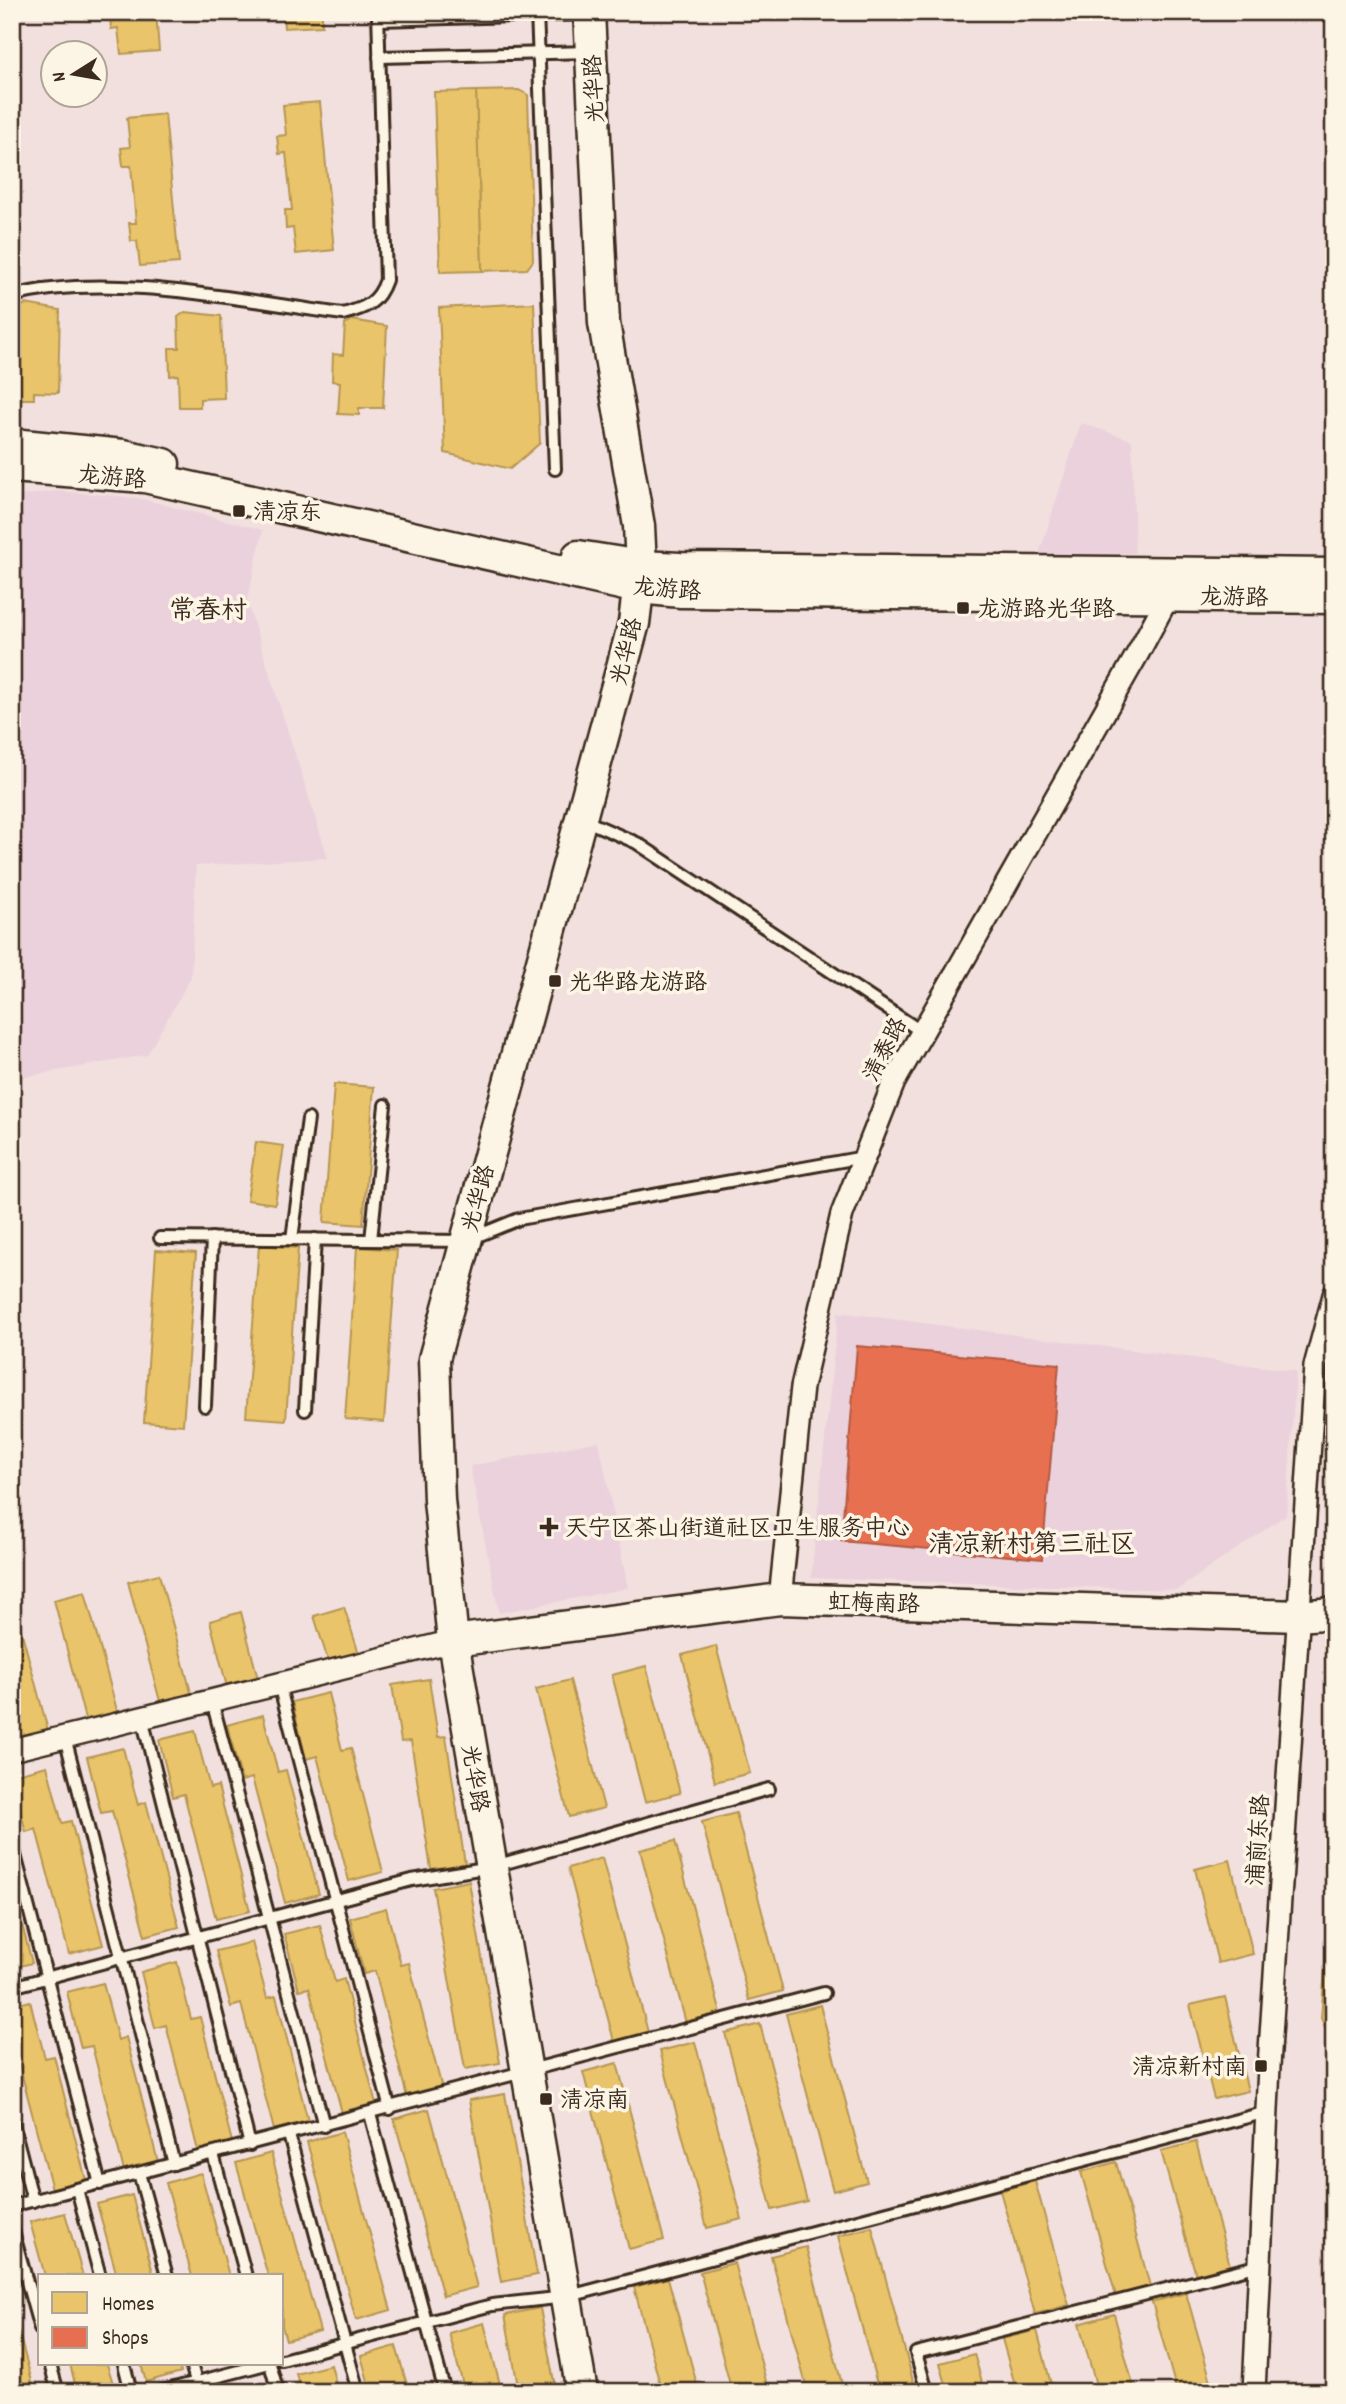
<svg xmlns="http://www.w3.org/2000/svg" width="1346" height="2404" viewBox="0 0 1346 2404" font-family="Dekko,'LXGW WenKai TC',sans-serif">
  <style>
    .built { fill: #ebd1db }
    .homes { fill: #e9c46a; stroke: #b59653; stroke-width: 2 }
    .shops { fill: #e76f51; stroke: #b35a42; stroke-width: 2 }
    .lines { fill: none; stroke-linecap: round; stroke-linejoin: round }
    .lane-casing { stroke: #3b2a1e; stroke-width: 16 }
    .street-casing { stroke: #3b2a1e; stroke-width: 26 }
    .secondary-casing { stroke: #3b2a1e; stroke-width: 35 }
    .lane { stroke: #fcf5e5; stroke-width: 10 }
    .street { stroke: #fcf5e5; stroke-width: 21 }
    .secondary { stroke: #fcf5e5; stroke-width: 30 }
    .poi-dot { fill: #3b2a1e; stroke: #fcf5e5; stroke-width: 2.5 }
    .labels { text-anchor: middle; stroke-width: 7; stroke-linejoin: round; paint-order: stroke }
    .street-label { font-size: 23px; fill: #3b2a1e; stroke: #fcf5e5 }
    .poi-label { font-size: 23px; fill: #3b2a1e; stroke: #fcf5e5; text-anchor: start }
    .quarter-label { font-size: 26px; fill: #3b2a1e; stroke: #fcf5e5 }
  </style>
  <rect width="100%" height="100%" fill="#f2e0df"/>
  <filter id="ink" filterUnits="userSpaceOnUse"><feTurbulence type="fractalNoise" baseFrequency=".0143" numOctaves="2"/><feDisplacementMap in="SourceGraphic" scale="14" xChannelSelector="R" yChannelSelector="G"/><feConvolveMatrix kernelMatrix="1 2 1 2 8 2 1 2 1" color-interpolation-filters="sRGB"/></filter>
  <g filter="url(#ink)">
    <g class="built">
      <polygon points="1081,423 1132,440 1135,553 1039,554"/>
      <polygon points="58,491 138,498 263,530 247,602 328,858 196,866 191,977 147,1055 12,1079 12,497"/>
      <polygon points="838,1312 1296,1371 1286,1515 1177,1590 811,1578"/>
      <polygon points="599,1441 628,1588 499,1613 470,1466"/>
    </g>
    <g class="homes">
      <polygon points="110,12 156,12 159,51 121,54 118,28 111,29"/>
      <polygon points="283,12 322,12 322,26 284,28"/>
      <polygon points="519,90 528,95 533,261 527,269 482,271 476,91"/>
      <polygon points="476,91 482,271 440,272 434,92"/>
      <polygon points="320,102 334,250 296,254 293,228 286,229 285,210 292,210 286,153 279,154 277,136 286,135 283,105"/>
      <polygon points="165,114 179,263 140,266 137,241 131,241 129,223 136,223 131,166 123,166 121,148 130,147 127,118"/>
      <polygon points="534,303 540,443 510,469 445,453 439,308"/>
      <polygon points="25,304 60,310 58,393 34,392 34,399 13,399 12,339 17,339 18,309"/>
      <polygon points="185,312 221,316 224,398 200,399 200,407 179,407 178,375 170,376 169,348 179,348 178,317"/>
      <polygon points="352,320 387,326 383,408 359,408 359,415 338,414 340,382 332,381 333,354 343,355 345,324"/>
      <polygon points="334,1084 374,1087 363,1225 324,1222"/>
      <polygon points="256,1142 284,1146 275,1204 247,1200"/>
      <polygon points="259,1245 298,1248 286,1420 246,1417"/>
      <polygon points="357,1247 397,1250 384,1422 345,1419"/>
      <polygon points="156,1250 196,1253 183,1425 144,1422"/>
      <polygon points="159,1574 192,1696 161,1705 128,1582"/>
      <polygon points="85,1592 118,1714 86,1723 54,1600"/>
      <polygon points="344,1607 360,1657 330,1667 314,1616"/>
      <polygon points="16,1611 49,1734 18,1743 12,1722 12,1612"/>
      <polygon points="241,1612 259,1683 228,1691 210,1621"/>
      <polygon points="716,1646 750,1773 715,1782 682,1655"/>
      <polygon points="646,1666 680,1793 645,1802 612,1675"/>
      <polygon points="429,1679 438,1737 446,1736 465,1864 431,1869 411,1741 401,1742 392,1685"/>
      <polygon points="570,1680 604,1808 569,1817 536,1689"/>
      <polygon points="328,1693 342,1750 351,1748 383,1872 349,1881 317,1756 306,1759 292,1702"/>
      <polygon points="263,1715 278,1772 286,1770 319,1894 285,1903 252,1778 242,1781 227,1725"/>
      <polygon points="195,1731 210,1788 218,1786 250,1911 216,1919 184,1794 173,1797 159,1740"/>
      <polygon points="123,1748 138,1805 146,1802 179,1927 145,1936 112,1811 101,1813 87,1757"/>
      <polygon points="47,1766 62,1823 71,1821 103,1945 69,1954 36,1829 26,1832 12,1780 12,1775"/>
      <polygon points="736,1813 783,1991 749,2000 702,1822"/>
      <polygon points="675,1841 722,2018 687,2027 640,1850"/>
      <polygon points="602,1858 649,2036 615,2045 568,1868"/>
      <polygon points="1230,1860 1253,1954 1218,1963 1195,1869"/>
      <polygon points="1333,1872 1334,1871 1334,2035 1325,2028 1321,2018"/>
      <polygon points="469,1881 500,2063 465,2069 433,1888"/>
      <polygon points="12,1886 32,1963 12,1968"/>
      <polygon points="386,1908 401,1965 409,1963 442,2088 407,2097 375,1971 364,1974 350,1918"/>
      <polygon points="320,1925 335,1982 344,1979 376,2104 342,2113 309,1988 299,1990 284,1934"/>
      <polygon points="252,1942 267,1998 276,1996 308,2121 274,2130 241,2004 231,2007 216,1951"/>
      <polygon points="177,1962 191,2019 200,2017 232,2142 198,2151 166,2025 155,2028 141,1972"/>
      <polygon points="103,1983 118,2040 126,2037 158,2162 124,2171 92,2046 81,2048 67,1992"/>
      <polygon points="1225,1997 1248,2091 1214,2099 1190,2005"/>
      <polygon points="30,2001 45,2058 54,2056 86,2180 52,2189 19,2064 12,2066 12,2006"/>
      <polygon points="820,2005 867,2182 833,2191 786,2014"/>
      <polygon points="760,2024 807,2201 772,2210 725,2033"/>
      <polygon points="695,2042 742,2219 707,2228 660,2051"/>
      <polygon points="617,2063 664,2240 629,2249 583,2072"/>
      <polygon points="505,2094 537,2275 501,2282 469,2100"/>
      <polygon points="429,2109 477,2287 443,2296 394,2119"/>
      <polygon points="342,2132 391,2310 356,2320 307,2142"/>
      <polygon points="1196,2142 1230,2265 1196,2275 1161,2151"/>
      <polygon points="271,2153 320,2331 286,2340 282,2326 282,2276 268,2276 236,2163"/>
      <polygon points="1116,2162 1150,2286 1116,2296 1081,2172"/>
      <polygon points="201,2173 229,2276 192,2276 166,2183"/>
      <polygon points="1035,2181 1069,2305 1035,2314 1000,2191"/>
      <polygon points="132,2195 154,2276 117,2276 97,2204"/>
      <polygon points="65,2213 83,2276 45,2276 30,2222"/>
      <polygon points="872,2227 916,2392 879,2392 838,2236"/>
      <polygon points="806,2247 844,2392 808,2392 771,2256"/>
      <polygon points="734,2263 769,2392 732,2392 700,2272"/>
      <polygon points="668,2278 699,2392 662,2392 634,2287"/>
      <polygon points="1186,2293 1214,2392 1177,2392 1152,2302"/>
      <polygon points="12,2308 35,2392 12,2392"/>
      <polygon points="540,2308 556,2392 519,2392 505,2315"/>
      <polygon points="1114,2314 1135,2392 1098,2392 1079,2324"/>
      <polygon points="484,2323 502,2392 465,2392 449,2333"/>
      <polygon points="1037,2330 1053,2392 1017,2392 1002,2339"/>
      <polygon points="396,2346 409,2392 371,2392 361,2356"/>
      <polygon points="974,2354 985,2392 948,2392 940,2363"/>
      <polygon points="70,2364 107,2364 115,2390 77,2392"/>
      <polygon points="141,2364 178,2364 181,2372 146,2382"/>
      <polygon points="331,2365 338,2392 301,2392 296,2374"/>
      <polygon points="256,2385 258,2392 232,2392"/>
    </g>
    <polygon class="shops" points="857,1346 1059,1364 1042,1559 841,1541"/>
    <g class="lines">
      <g class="lane-casing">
        <g id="lane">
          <polyline points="537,12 555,469"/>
          <polyline points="378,20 587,14"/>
          <polyline points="379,57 590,52"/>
          <path d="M 12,296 C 108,271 244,301 343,314 C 366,308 378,303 386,280 L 378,12"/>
          <polyline points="584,820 637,843 922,1032"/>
          <polyline points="160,1238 465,1241 519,1219 864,1157"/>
          <polyline points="292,1239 308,1119"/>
          <polyline points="371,1240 385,1105"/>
          <polyline points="205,1406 212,1238"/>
          <polyline points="305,1410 315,1239"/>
          <polyline points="279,1684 390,2109"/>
          <polyline points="212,1701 324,2126"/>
          <polyline points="142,1718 250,2145"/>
          <polyline points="65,1737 174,2164"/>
          <polyline points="12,1843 100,2184"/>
          <polyline points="12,1987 412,1880 491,1867 769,1789"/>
          <polyline points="370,2114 445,2392"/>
          <polyline points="12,2120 33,2201"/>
          <polyline points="289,2135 358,2392"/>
          <polyline points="213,2154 246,2276"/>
          <polyline points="139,2173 167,2276"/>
          <polyline points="77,2189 100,2276"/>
          <polyline points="12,2206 824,1993"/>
          <polyline points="12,2228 40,2329"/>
          <polyline points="282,2360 492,2305 566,2297 1267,2112"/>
          <polyline points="50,2364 58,2392"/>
          <polyline points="124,2364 131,2392"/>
          <polyline points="191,2364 199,2392"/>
          <polyline points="270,2364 278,2392"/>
          <polyline points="159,2392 266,2364"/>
          <polyline points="927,2392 916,2353 1260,2265"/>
        </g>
      </g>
      <g class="street-casing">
        <g id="street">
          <polyline points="780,1599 802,1387 842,1214 894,1082 1138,653 1169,595 1170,586"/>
          <polyline points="12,1750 453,1641"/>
          <polyline points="1254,2392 1269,2066 1315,1366 1334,1295"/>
        </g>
      </g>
      <g class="secondary-casing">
        <g id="secondary">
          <polyline points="12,444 123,455 164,464"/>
          <polyline points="12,467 145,477 638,588 681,592 1334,598"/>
          <polyline points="578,556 641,566 680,568 1334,574"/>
          <polyline points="453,1641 780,1599 1298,1616 1334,1613"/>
          <polyline points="582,2392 453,1641 439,1500 434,1359 634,623 641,566 639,526 604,323 589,12"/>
        </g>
      </g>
      <use href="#lane" class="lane"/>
      <use href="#street" class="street"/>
      <use href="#secondary" class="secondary"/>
    </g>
  </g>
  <g class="poi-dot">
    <rect x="232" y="504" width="14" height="14" rx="3.5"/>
    <rect x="956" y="601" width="14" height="14" rx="3.5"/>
    <rect x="548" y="974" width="14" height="14" rx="3.5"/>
    <path d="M545.5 1516.5h7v7h7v7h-7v7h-7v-7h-7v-7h7z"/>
    <rect x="1254" y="2059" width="14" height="14" rx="3.5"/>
    <rect x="539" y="2092" width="14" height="14" rx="3.5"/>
  </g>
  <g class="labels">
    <g class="street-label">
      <text transform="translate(593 89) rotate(-93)" y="8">光华路</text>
      <text transform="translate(112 476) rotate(5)" y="8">龙游路</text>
      <text transform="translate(667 588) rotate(5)" y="8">龙游路</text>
      <text transform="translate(1234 596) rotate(1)" y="8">龙游路</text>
      <text transform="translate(625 651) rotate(-76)" y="8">光华路</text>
      <text transform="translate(884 1049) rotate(-63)" y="8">清泰路</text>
      <text transform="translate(477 1198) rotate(-75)" y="8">光华路</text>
      <text transform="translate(874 1602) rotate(2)" y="8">虹梅南路</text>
      <text transform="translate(476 1778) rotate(80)" y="8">光华路</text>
      <text transform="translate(1257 1840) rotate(-86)" y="8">浦前东路</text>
    </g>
    <g class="poi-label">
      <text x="253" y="519">清凉东</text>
      <text x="977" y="616">龙游路光华路</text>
      <text x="569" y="989">光华路龙游路</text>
      <text x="565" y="1535">天宁区茶山街道社区卫生服务中心</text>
      <text x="1247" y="2074" text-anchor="end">清凉新村南</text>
      <text x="560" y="2107">清凉南</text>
    </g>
    <g class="quarter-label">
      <text x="208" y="618">常春村</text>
      <text x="1032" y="1552">清凉新村第三社区</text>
    </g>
  </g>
  <rect width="1346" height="2404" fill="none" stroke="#fcf5e5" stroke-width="42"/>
  <rect x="21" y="21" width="1304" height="2362" fill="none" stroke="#3b2a1e" stroke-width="2.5" filter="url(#ink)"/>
  <rect x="38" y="2274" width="245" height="91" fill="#fcf5e5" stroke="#afa495" stroke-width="2"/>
  <rect x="52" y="2292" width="35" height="21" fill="#e9c46a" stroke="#afa495" stroke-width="2"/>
  <text x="102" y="2310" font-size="21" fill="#3b2a1e">Homes</text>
  <rect x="52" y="2327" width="35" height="21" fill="#e76f51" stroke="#afa495" stroke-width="2"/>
  <text x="102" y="2344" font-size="21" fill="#3b2a1e">Shops</text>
  <g transform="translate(74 74) rotate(259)"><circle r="33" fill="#fcf5e5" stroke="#afa495" stroke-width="2"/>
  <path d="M0-5L12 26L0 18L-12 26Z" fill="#3b2a1e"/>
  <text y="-10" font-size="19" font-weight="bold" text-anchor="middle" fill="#3b2a1e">N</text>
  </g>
</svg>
